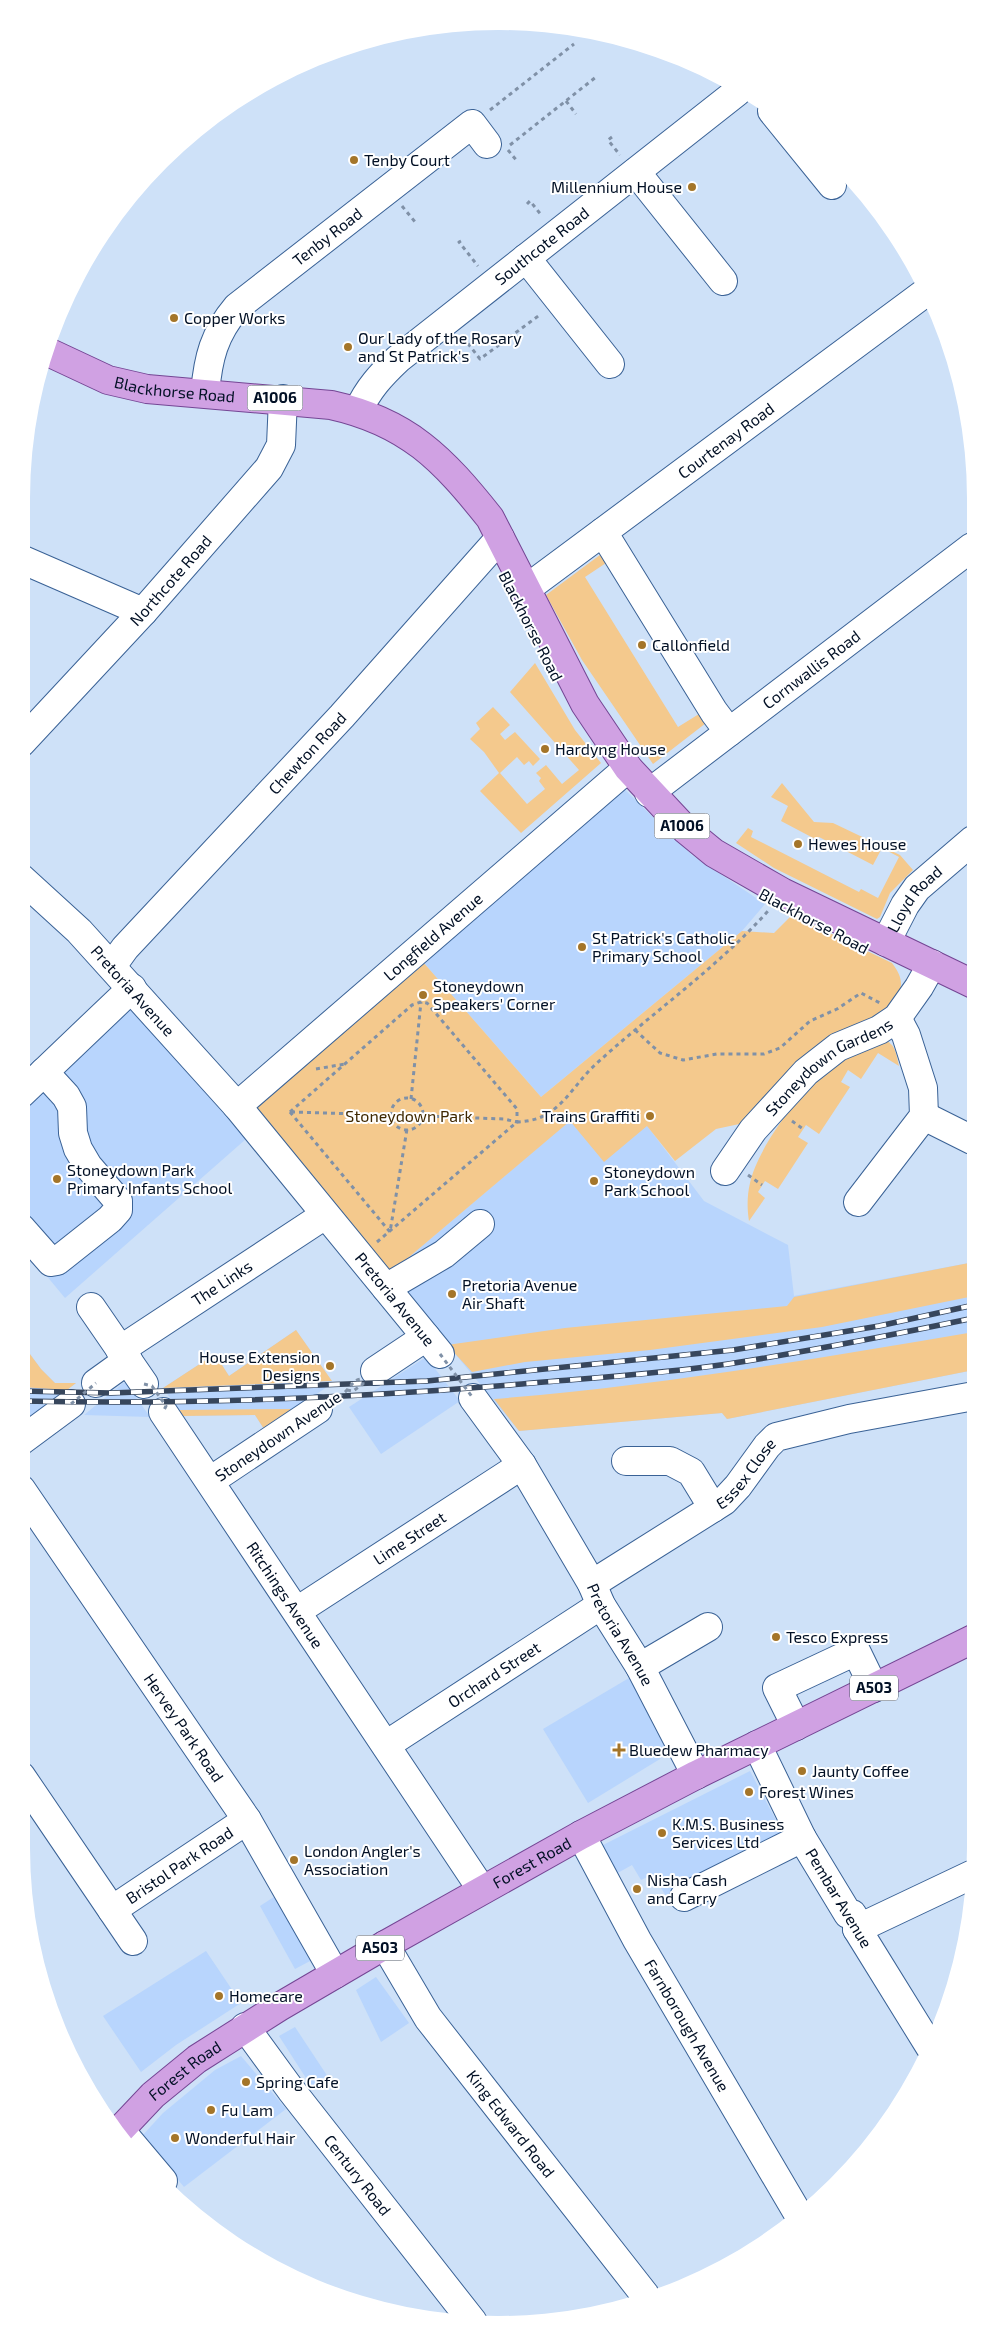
<svg xmlns="http://www.w3.org/2000/svg" width="997" height="2346" viewBox="0 0 997 2346" font-family="'Exo 2',sans-serif">
  <style>
    .built { fill: #b8d5fd }
    .green { fill: #f4c98d }
    .lines { fill: none; stroke-linecap: round; stroke-linejoin: round }
    .minor-casing { stroke: #3a6296; stroke-width: 30 }
    .major-casing { stroke: #744694; stroke-width: 30 }
    .path { stroke: #8091a7; stroke-width: 3; stroke-dasharray: 4 4; stroke-linecap: butt }
    .minor { stroke: #fff; stroke-width: 28 }
    .major { stroke: #d0a1e3; stroke-width: 28 }
    .rail-casing { stroke: #37465c; stroke-width: 5.5 }
    .rail { stroke: #fff; stroke-width: 4; stroke-dasharray: 11; stroke-linecap: butt }
    .path-bridge { stroke: #8091a7; stroke-width: 3; stroke-dasharray: 4 4; stroke-linecap: butt }
    .poi-dot { fill: #a47529; stroke: #fff; stroke-width: 2 }
    .labels { text-anchor: middle; stroke-width: 4; stroke-linejoin: round; paint-order: stroke }
    .shield { fill: #fff; stroke: #4e5866; stroke-width: 1 }
    .shield-label { font-size: 15px; font-weight: bold; fill: #021025 }
    .poi-label { font-size: 16px; fill: #021025; stroke: #fff; text-anchor: start }
    .street-label { font-size: 16px; fill: #021025; stroke: #fff }
    .park-label { font-size: 16px; fill: #3f2801; stroke: #fff }
  </style>
  <rect width="100%" height="100%" fill="#cee1f8"/>
  <g class="built">
    <polygon points="621,786 692,855 765,904 742,931 541,1097 423,962"/>
    <polygon points="130,1008 246,1139 65,1298 21,1245 21,1108"/>
    <polygon points="648,1054 648,1127 704,1201 788,1245 794,1296 974,1262 974,1370 727,1419 722,1413 519,1431 389,1274"/>
    <polygon points="296,1330 333,1383 264,1429 255,1415 183,1416 163,1388 215,1354 229,1376"/>
    <polygon points="21,1342 41,1369 55,1383 76,1383 21,1424"/>
    <polygon points="426,1357 460,1401 381,1454 349,1407"/>
    <polygon points="123,1383 126,1383 150,1417 84,1415"/>
    <polygon points="629,1678 667,1751 660,1759 588,1803 543,1729"/>
    <polygon points="750,1771 786,1839 669,1900 652,1875 641,1880 632,1865 614,1875 599,1847"/>
    <polygon points="277,1895 312,1960 295,1969 260,1906"/>
    <polygon points="206,1951 241,2003 176,2045 141,2072 103,2016"/>
    <polygon points="376,1977 409,2023 381,2042 356,1990"/>
    <polygon points="295,2027 328,2077 313,2089 279,2036"/>
    <polygon points="241,2056 286,2109 184,2187 142,2136 163,2113 215,2070"/>
  </g>
  <g class="green">
    <polygon points="604,552 612,559 585,577 678,727 699,714 706,723 653,764 582,660 546,595"/>
    <polygon points="535,663 575,730 601,763 521,833 480,791 499,773 484,752 470,739 480,729 476,723 493,707 510,725 500,734 505,740 515,732 540,759 533,766 529,761 524,765 517,757 500,773 527,804 545,789 539,781 541,778 536,773 546,765 562,784 579,770 510,692"/>
    <polygon points="782,783 814,822 833,823 900,855 913,870 890,893 880,917 877,919 774,868 736,843 748,828 753,831 751,837 859,892 861,889 878,898 899,857 882,848 873,865 819,837 817,840 781,821 788,806 771,797"/>
    <path d="M 792,915 L 892,963 C 907,982 902,994 886,1011 L 744,1123 L 716,1129 L 675,1161 L 647,1126 L 604,1162 L 570,1121 L 389,1274 L 255,1109 L 423,962 L 541,1097 L 742,931 L 774,933 Z"/>
    <path d="M 883,1039 C 896,1044 896,1054 899,1066 L 878,1053 L 861,1079 L 848,1070 L 841,1082 L 850,1087 L 819,1134 L 806,1125 L 798,1137 L 808,1143 L 778,1189 L 765,1181 L 758,1192 L 765,1198 L 749,1221 C 747,1208 747,1196 750,1183 C 759,1143 810,1078 845,1057 C 856,1050 870,1045 883,1039 Z"/>
    <polygon points="974,1262 974,1296 822,1327 650,1350 525,1362 472,1372 447,1345 565,1328 787,1306 794,1297"/>
    <polygon points="296,1330 332,1381 163,1388 215,1354 229,1376"/>
    <path d="M 974,1332 L 974,1370 L 727,1419 L 722,1413 L 519,1431 L 494,1399 C 655,1386 815,1359 974,1332 Z"/>
    <polygon points="21,1342 41,1369 55,1383 76,1383 67,1390 21,1387"/>
    <polygon points="295,1409 264,1429 255,1415 183,1416 179,1410"/>
  </g>
  <g class="lines">
    <g class="minor-casing">
      <g id="minor">
        <polyline points="772,111 832,185"/>
        <polyline points="636,172 723,281"/>
        <polyline points="526,258 610,364"/>
        <path id="s1" d="M 205,393 C 208,358 214,334 237,307 L 472,124 L 487,144"/>
        <path id="s2" d="M 358,411 C 368,389 381,375 398,359 L 737,92"/>
        <polyline points="603,532 714,712 729,732"/>
        <polyline points="21,559 143,612"/>
        <path id="s3" d="M 526,589 L 926,292"/>
        <path id="s4" d="M 21,743 L 143,612 L 269,468 L 281,445 L 283,399"/>
        <path id="s5" d="M 649,793 L 972,547"/>
        <path id="s6" d="M 21,878 L 79,931 L 237,1106 L 440,1354"/>
        <path id="s7" d="M 886,942 L 905,905 L 917,888 L 973,840"/>
        <path id="s8" d="M 112,966 L 125,948 L 342,716 L 500,538"/>
        <polyline points="21,1094 132,988"/>
        <path id="s9" d="M 237,1106 L 628,768"/>
        <polyline points="924,1116 972,1140"/>
        <path id="s10" d="M 725,1171 L 753,1130 L 806,1072 L 838,1047 L 879,1030 L 897,1018 L 919,987 L 932,964"/>
        <polyline points="858,1202 924,1116 923,1088 906,1035 897,1018"/>
        <polyline points="21,1228 51,1262 57,1261 110,1219 118,1210 118,1201 88,1166 78,1149 73,1133 72,1107 66,1096 44,1072"/>
        <polyline points="386,1288 444,1254 480,1224"/>
        <polyline points="91,1307 144,1384"/>
        <path id="s11" d="M 120,1350 L 325,1215"/>
        <polyline points="375,1371 426,1337"/>
        <polyline points="96,1383 128,1360"/>
        <path id="s12" d="M 473,1398 L 522,1465 L 592,1584 L 601,1605 L 640,1667 L 696,1775"/>
        <path id="s13" d="M 163,1412 L 482,1890"/>
        <polyline points="21,1441 71,1404"/>
        <polyline points="626,1461 670,1461 691,1472 713,1508"/>
        <polyline points="210,1481 318,1409"/>
        <path id="s14" d="M 21,1489 L 247,1820 L 335,1974"/>
        <path id="s15" d="M 592,1584 L 724,1501 L 738,1486 L 767,1446 L 776,1437 L 849,1419 L 974,1396"/>
        <path id="s16" d="M 297,1611 L 522,1465"/>
        <polyline points="640,1667 708,1627"/>
        <polyline points="796,1726 777,1688 856,1651 874,1688"/>
        <path id="s17" d="M 386,1745 L 601,1605"/>
        <polyline points="757,1745 802,1838 848,1914 852,1914 857,1922 857,1929 930,2047"/>
        <polyline points="21,1776 133,1941"/>
        <path id="s18" d="M 581,1835 L 637,1940 L 797,2212"/>
        <polyline points="684,1897 802,1838"/>
        <path id="s19" d="M 112,1910 L 247,1820"/>
        <polyline points="857,1929 971,1875"/>
        <path id="s20" d="M 385,1945 L 428,2018 L 645,2295"/>
        <path id="s21" d="M 245,2027 L 291,2090 L 473,2322"/>
        <polyline points="120,2130 163,2181"/>
      </g>
    </g>
    <g class="major-casing">
      <g id="major">
        <path id="s22" d="M 46,351 L 108,380 L 147,389 L 331,405 C 408,422 443,459 490,518 L 585,704 L 628,768 L 686,830 L 714,853 L 782,892 L 973,984"/>
        <path id="s23" d="M 118,2132 L 153,2095 L 197,2059 L 279,2007 L 385,1945 L 581,1835 L 696,1775 L 975,1638"/>
      </g>
    </g>
    <g class="path">
      <polyline points="566,101 576,114"/>
      <polyline points="490,110 574,44"/>
      <polyline points="612,137 608,140 620,155"/>
      <polyline points="510,145 596,77"/>
      <polyline points="508,150 517,161"/>
      <polyline points="527,204 530,201 542,216"/>
      <polyline points="402,206 416,223"/>
      <polyline points="461,241 459,242 478,266"/>
      <polyline points="463,337 480,359 541,314"/>
      <polyline points="635,1030 660,1053 683,1060 717,1054 764,1054 780,1048 810,1021 837,1009 861,993 880,1003"/>
      <polyline points="316,1069 345,1064"/>
      <circle cx="407" cy="1114" r="16"/>
      <polyline points="411,1099 421,1002"/>
      <polyline points="290,1112 412,1005 421,1002 427,1003 517,1109 517,1122 504,1119 423,1116"/>
      <polyline points="290,1112 390,1232 407,1129"/>
      <polyline points="291,1112 392,1115"/>
      <polyline points="792,1121 803,1129"/>
      <polyline points="748,1175 762,1185"/>
      <path d="M 377,1242 L 517,1122 C 531,1121 541,1119 553,1110 C 570,1097 581,1077 597,1063 C 653,1012 717,968 768,911"/>
    </g>
    <use href="#minor" class="minor"/>
    <use href="#major" class="major"/>
    <g class="rail-casing">
      <g id="rail">
        <polyline points="21,1391 111,1393 427,1381 733,1350 879,1326 974,1305"/>
        <path d="M 21,1401 C 188,1405 355,1398 522,1384 C 590,1378 660,1374 728,1364 C 810,1351 892,1335 974,1318"/>
      </g>
    </g>
    <use href="#rail" class="rail"/>
    <g class="path-bridge">
      <polyline points="440,1354 473,1398"/>
      <polyline points="144,1384 152,1386 166,1406 163,1412"/>
      <polyline points="347,1390 353,1391 363,1384 363,1379"/>
      <polyline points="71,1404 96,1383"/>
      <path d="M 318,1409 C 326,1401 339,1399 347,1390 C 352,1385 354,1379 363,1379"/>
    </g>
  </g>
  <g class="poi-dot">
    <circle cx="354" cy="160" r="5"/>
    <circle cx="692" cy="187" r="5"/>
    <circle cx="174" cy="318" r="5"/>
    <circle cx="348" cy="347" r="5"/>
    <circle cx="642" cy="645" r="5"/>
    <circle cx="545" cy="749" r="5"/>
    <circle cx="798" cy="844" r="5"/>
    <circle cx="582" cy="947" r="5"/>
    <circle cx="423" cy="995" r="5"/>
    <circle cx="650" cy="1116" r="5"/>
    <circle cx="57" cy="1179" r="5"/>
    <circle cx="594" cy="1181" r="5"/>
    <circle cx="452" cy="1294" r="5"/>
    <circle cx="330" cy="1366" r="5"/>
    <circle cx="776" cy="1637" r="5"/>
    <path d="M616.5 1742.5h5v5h5v5h-5v5h-5v-5h-5v-5h5z"/>
    <circle cx="802" cy="1771" r="5"/>
    <circle cx="749" cy="1792" r="5"/>
    <circle cx="662" cy="1833" r="5"/>
    <circle cx="294" cy="1860" r="5"/>
    <circle cx="637" cy="1889" r="5"/>
    <circle cx="219" cy="1996" r="5"/>
    <circle cx="246" cy="2082" r="5"/>
    <circle cx="211" cy="2110" r="5"/>
    <circle cx="175" cy="2138" r="5"/>
  </g>
  <g class="labels">
    <g class="shield">
      <rect x="247.5" y="385.5" width="55" height="25" rx="4"/>
      <rect x="654.5" y="813.5" width="55" height="25" rx="4"/>
      <rect x="850" y="1675.5" width="48" height="25" rx="4"/>
      <rect x="356" y="1935.5" width="48" height="25" rx="4"/>
    </g>
    <g class="shield-label">
      <text x="275" y="403">A1006</text>
      <text x="682" y="831">A1006</text>
      <text x="874" y="1693">A503</text>
      <text x="380" y="1953">A503</text>
    </g>
    <g class="poi-label">
      <text x="364" y="166">Tenby Court</text>
      <text x="682" y="193" text-anchor="end">Millennium House</text>
      <text x="184" y="324">Copper Works</text>
      <text x="358" y="344">Our Lady of the Rosary<tspan x="358" dy="18">and St Patrick's</tspan></text>
      <text x="652" y="651">Callonfield</text>
      <text x="555" y="755">Hardyng House</text>
      <text x="808" y="850">Hewes House</text>
      <text x="592" y="944">St Patrick's Catholic<tspan x="592" dy="18">Primary School</tspan></text>
      <text x="433" y="992">Stoneydown<tspan x="433" dy="18">Speakers' Corner</tspan></text>
      <text x="640" y="1122" text-anchor="end">Trains Graffiti</text>
      <text x="67" y="1176">Stoneydown Park<tspan x="67" dy="18">Primary Infants School</tspan></text>
      <text x="604" y="1178">Stoneydown<tspan x="604" dy="18">Park School</tspan></text>
      <text x="462" y="1291">Pretoria Avenue<tspan x="462" dy="18">Air Shaft</tspan></text>
      <text x="320" y="1363" text-anchor="end">House Extension<tspan x="320" dy="18">Designs</tspan></text>
      <text x="786" y="1643">Tesco Express</text>
      <text x="629" y="1756">Bluedew Pharmacy</text>
      <text x="812" y="1777">Jaunty Coffee</text>
      <text x="759" y="1798">Forest Wines</text>
      <text x="672" y="1830">K.M.S. Business<tspan x="672" dy="18">Services Ltd</tspan></text>
      <text x="304" y="1857">London Angler's<tspan x="304" dy="18">Association</tspan></text>
      <text x="647" y="1886">Nisha Cash<tspan x="647" dy="18">and Carry</tspan></text>
      <text x="229" y="2002">Homecare</text>
      <text x="256" y="2088">Spring Cafe</text>
      <text x="221" y="2116">Fu Lam</text>
      <text x="185" y="2144">Wonderful Hair</text>
    </g>
    <g class="street-label">
      <text dy="6" stroke="none"><textPath href="#s1" startOffset="208">Tenby Road</textPath></text>
      <text dy="6" stroke="none"><textPath href="#s2" startOffset="249">Southcote Road</textPath></text>
      <text dy="6" stroke="none"><textPath href="#s22" startOffset="136">Blackhorse Road</textPath></text>
      <text dy="6" stroke="none"><textPath href="#s3" startOffset="249">Courtenay Road</textPath></text>
      <text dy="6" stroke="none"><textPath href="#s4" startOffset="221">Northcote Road</textPath></text>
      <text transform="translate(531 626) rotate(63)" y="6">Blackhorse Road</text>
      <text dy="6" stroke="none"><textPath href="#s5" startOffset="204">Cornwallis Road</textPath></text>
      <text dy="6" stroke="none"><textPath href="#s8" startOffset="289">Chewton Road</textPath></text>
      <text dy="6" stroke="none"><textPath href="#s7" startOffset="52">Lloyd Road</textPath></text>
      <text transform="translate(814 921) rotate(28)" y="6">Blackhorse Road</text>
      <text dy="6" stroke="none"><textPath href="#s9" startOffset="259">Longfield Avenue</textPath></text>
      <text dy="6" stroke="none"><textPath href="#s6" startOffset="159">Pretoria Avenue</textPath></text>
      <text dy="6" stroke="none"><textPath href="#s10" startOffset="150">Stoneydown Gardens</textPath></text>
      <text dy="6" stroke="none"><textPath href="#s11" startOffset="122">The Links</textPath></text>
      <text dy="6" stroke="none"><textPath href="#s6" startOffset="564">Pretoria Avenue</textPath></text>
      <text transform="translate(278 1436) rotate(-34)" y="6">Stoneydown Avenue</text>
      <text dy="6" stroke="none"><textPath href="#s15" startOffset="191">Essex Close</textPath></text>
      <text dy="6" stroke="none"><textPath href="#s16" startOffset="134">Lime Street</textPath></text>
      <text dy="6" stroke="none"><textPath href="#s13" startOffset="220">Ritchings Avenue</textPath></text>
      <text dy="6" stroke="none"><textPath href="#s12" startOffset="279">Pretoria Avenue</textPath></text>
      <text dy="6" stroke="none"><textPath href="#s17" startOffset="129">Orchard Street</textPath></text>
      <text dy="6" stroke="none"><textPath href="#s14" startOffset="289">Hervey Park Road</textPath></text>
      <text dy="6" stroke="none"><textPath href="#s23" startOffset="496">Forest Road</textPath></text>
      <text dy="6" stroke="none"><textPath href="#s19" startOffset="81">Bristol Park Road</textPath></text>
      <text transform="translate(839 1898) rotate(59)" y="6">Pembar Avenue</text>
      <text dy="6" stroke="none"><textPath href="#s18" startOffset="218">Farnborough Avenue</textPath></text>
      <text dy="6" stroke="none"><textPath href="#s23" startOffset="91">Forest Road</textPath></text>
      <text dy="6" stroke="none"><textPath href="#s20" startOffset="219">King Edward Road</textPath></text>
      <text dy="6" stroke="none"><textPath href="#s21" startOffset="186">Century Road</textPath></text>
    </g>
    <g class="park-label">
      <text x="409" y="1122">Stoneydown Park</text>
    </g>
  </g>
  <path d="M0 0H997V2346H0ZM498 30H499A468 468 0 0 1 967 498V1848A468 468 0 0 1 499 2316H498A468 468 0 0 1 30 1848V498A468 468 0 0 1 498 30Z" fill="#fff" fill-rule="evenodd"/>
</svg>
